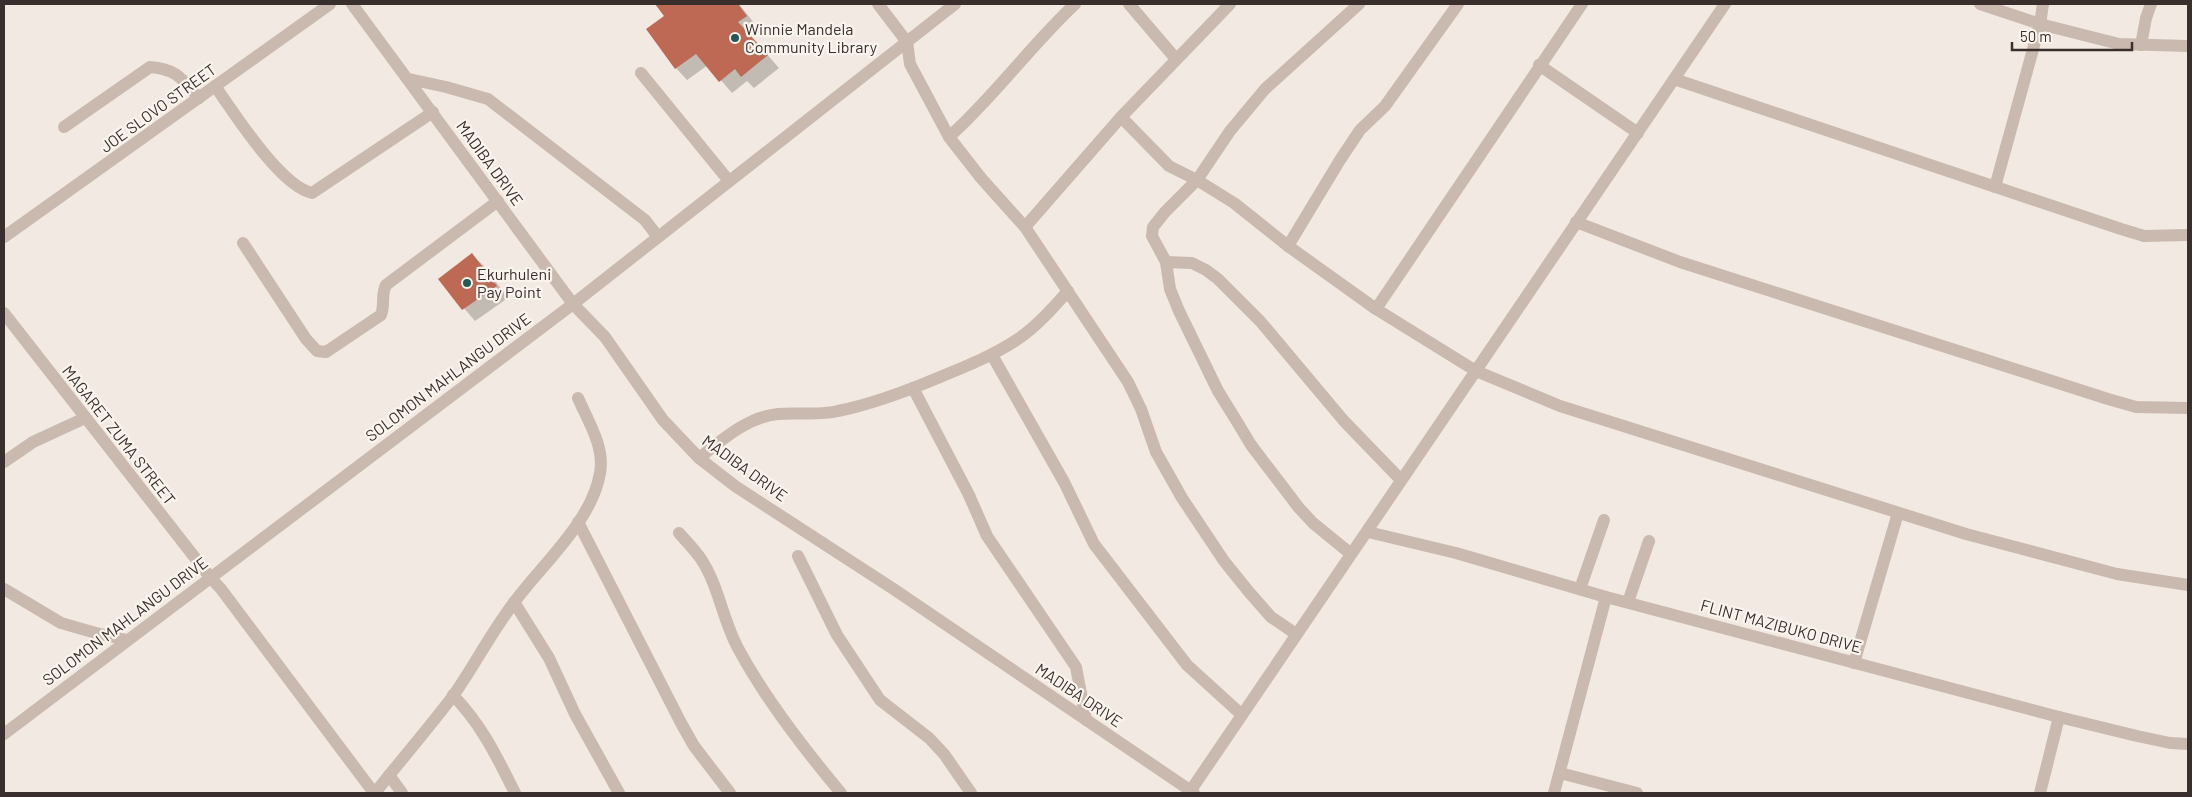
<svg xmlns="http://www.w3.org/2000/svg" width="2192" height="797" viewBox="0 0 2192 797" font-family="Barlow,sans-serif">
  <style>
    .shadow { fill: #0003 }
    .building { fill: #bd6954 }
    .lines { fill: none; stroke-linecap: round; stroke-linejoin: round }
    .minor { stroke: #cab9ae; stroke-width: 12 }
    .poi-dot { fill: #245758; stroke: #faf4ee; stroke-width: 2 }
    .labels { text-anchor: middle; stroke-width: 4.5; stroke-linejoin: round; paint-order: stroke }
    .poi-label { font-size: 16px; fill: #392f2c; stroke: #faf4ee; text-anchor: start }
    .street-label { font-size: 16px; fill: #392f2c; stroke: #faf4ee }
  </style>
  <rect width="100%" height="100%" fill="#f2eae2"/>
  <g class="shadow">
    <polygon points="656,4 739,4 758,28 749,34 779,68 754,88 747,81 732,93 708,65 687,80 676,68 666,17"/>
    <polygon points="472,255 484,266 508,298 475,321 439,279"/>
  </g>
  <g class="building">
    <polygon points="655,4 738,4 747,16 738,22 768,55 741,77 735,69 719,82 696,54 675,69 646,29 664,16"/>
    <polygon points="472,253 497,286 462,310 438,279"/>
  </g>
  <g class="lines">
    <g class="minor">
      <polyline points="352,4 573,304 605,337 663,420 699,458 735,486 895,590 1194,793"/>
      <polyline points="878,4 907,42 910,64 949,137 981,178 1025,227 1128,382 1141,409 1156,452 1182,498 1224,561 1249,592 1271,617 1296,634"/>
      <polyline points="1129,4 1176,59"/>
      <polyline points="1980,4 2040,24 2119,44 2188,46"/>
      <polyline points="2141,45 2146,18 2151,4"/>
      <polyline points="1539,65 1638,133"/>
      <polyline points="641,73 729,181"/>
      <polyline points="409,79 446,87 488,99 645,220 658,237"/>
      <polyline points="1674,79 2121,229 2144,236 2188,235"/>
      <path d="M 215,86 C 235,114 280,186 312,193 L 433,112"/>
      <polyline points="1121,117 1169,166 1197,180 1234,203 1288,246 1376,309 1476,371 1560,406 1966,534 2117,574 2188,585"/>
      <path d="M 64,127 L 150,67 C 177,69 182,79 199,98"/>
      <path d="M 949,137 C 995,96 1030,46 1075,4"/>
      <polyline points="1995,187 2040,24 2043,4"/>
      <polyline points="1576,222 1680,262 2108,399 2136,407 2188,408"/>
      <polyline points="1025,227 1121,117 1230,4"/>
      <polyline points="4,237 330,4"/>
      <path d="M 243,243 L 306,339 L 317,351 L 326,352 L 381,315 C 385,305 381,294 386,285 L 498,201"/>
      <polyline points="1288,246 1340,160 1360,130 1385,106 1458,4"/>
      <polyline points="1166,262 1192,263 1206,270 1218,279 1260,321 1344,421 1401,480"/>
      <polyline points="1376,309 1582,4"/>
      <polyline points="4,313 210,577 221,589 374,793"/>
      <polyline points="992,355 1064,482 1094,544 1187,665 1242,715"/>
      <polyline points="913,388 969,495 987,536 1076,667 1086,720"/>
      <path d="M 699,458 C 722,440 747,417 778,414 C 798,412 818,416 838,411 C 873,404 907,391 940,377 C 967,366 994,355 1018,339 C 1037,326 1053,308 1068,291"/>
      <polyline points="4,462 33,442 85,418"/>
      <polyline points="578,522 681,723 694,746 730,793"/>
      <polyline points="1368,532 1456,553 1606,597 2059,717 2137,736 2170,743 2188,744"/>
      <path d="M 679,533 C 686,541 695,550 701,559 C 719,586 723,622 739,650 C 766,700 805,750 841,793"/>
      <polyline points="1351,554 1313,523 1299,508 1251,445 1236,420 1218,391 1179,311 1170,289 1166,262 1152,236 1153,227 1165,212 1197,180 1230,131 1265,89 1359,4"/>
      <polyline points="798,556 837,635 880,700 929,738 944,754 971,793"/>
      <polyline points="4,589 61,623 96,633 127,640"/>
      <polyline points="1580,589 1604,520"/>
      <polyline points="514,602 549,658 575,714 619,793"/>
      <polyline points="1628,602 1649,541"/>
      <polyline points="1854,663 1898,513"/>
      <path d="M 453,695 C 483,727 496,755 515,793"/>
      <polyline points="4,734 573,304 955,4"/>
      <polyline points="1560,773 1637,793"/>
      <polyline points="389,775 402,793"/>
      <path d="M 375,793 C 400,761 428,729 453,696 C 474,666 491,633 513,604 C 541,565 592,522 600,473 C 605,447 588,421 578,398"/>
      <polyline points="1189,793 1725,4"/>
      <polyline points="1554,793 1606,597"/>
      <polyline points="2040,793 2059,717"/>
    </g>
  </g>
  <g class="poi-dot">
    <circle cx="735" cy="38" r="5"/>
    <circle cx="467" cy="283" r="5"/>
  </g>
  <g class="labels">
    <g class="poi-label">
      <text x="745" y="35">Winnie Mandela<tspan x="745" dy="18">Community Library</tspan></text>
      <text x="477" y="280">Ekurhuleni<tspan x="477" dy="18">Pay Point</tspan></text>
    </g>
    <g class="street-label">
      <text transform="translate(158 108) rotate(-36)" y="6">JOE SLOVO STREET</text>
      <text transform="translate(490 163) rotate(54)" y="6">MADIBA DRIVE</text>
      <text transform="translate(448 377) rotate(-37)" y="6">SOLOMON MAHLANGU DRIVE</text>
      <text transform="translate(119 435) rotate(52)" y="6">MAGARET ZUMA STREET</text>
      <text transform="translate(745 468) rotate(36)" y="6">MADIBA DRIVE</text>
      <text transform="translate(125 621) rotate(-37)" y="6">SOLOMON MAHLANGU DRIVE</text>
      <text transform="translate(1781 626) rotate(15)" y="6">FLINT MAZIBUKO DRIVE</text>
      <text transform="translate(1079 695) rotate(34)" y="6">MADIBA DRIVE</text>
    </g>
  </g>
  <rect width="2192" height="797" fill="none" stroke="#392f2c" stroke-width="10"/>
  <path d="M2012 42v8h120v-8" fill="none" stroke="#392f2c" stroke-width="2.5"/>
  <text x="2020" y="42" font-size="15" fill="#392f2c" stroke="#faf4ee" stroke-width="4" paint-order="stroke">50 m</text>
</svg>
